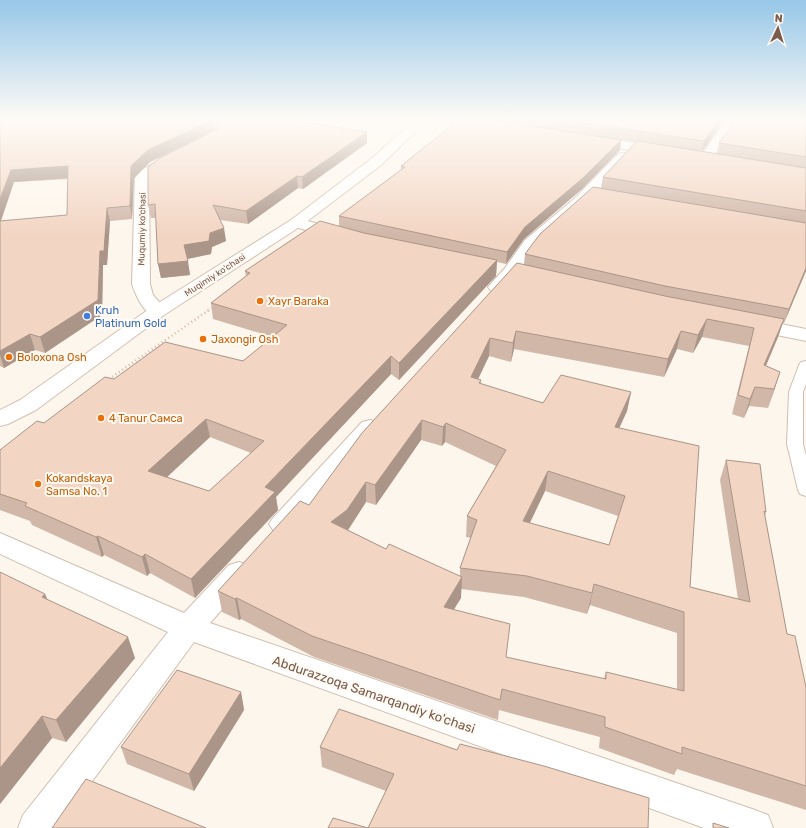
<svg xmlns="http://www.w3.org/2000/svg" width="806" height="828" viewBox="0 0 806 828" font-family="Rubik,sans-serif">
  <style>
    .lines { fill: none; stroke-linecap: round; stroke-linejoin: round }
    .service-casing { stroke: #d1beb0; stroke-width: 2 }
    .minor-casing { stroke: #d1beb0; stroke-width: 2 }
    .tertiary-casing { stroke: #d1beb0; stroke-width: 2 }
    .secondary-casing { stroke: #d6c0b0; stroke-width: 2 }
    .path-far1 { stroke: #d9b8a5; stroke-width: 2; stroke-dasharray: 0.5 2; stroke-linecap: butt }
    .path { stroke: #d9b8a5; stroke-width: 2.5; stroke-dasharray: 1 3; stroke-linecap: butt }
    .service { fill: #fff; fill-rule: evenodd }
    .minor { fill: #fff; fill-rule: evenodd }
    .tertiary { fill: #fff; fill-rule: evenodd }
    .secondary { fill: #fff; fill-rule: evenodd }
    .wall { fill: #d1b7a8; fill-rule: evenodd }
    .shaded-wall { fill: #aa9588 }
    .building { fill: #f3d5c3; stroke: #aa9588; fill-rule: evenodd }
    .food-dot { fill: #e8710a; stroke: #fffaf3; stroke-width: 1.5 }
    .shop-dot { fill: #3f7fe0; stroke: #fffaf3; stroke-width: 1.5 }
    .labels { text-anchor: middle; stroke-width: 4; stroke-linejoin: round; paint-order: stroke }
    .far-street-label { font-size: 9px; fill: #7a5c4d; stroke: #fffaf3 }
    .food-label { font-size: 11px; fill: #c56008; stroke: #fffaf3; text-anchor: start }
    .shop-label { font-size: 11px; fill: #366cbe; stroke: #fffaf3; text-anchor: start }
    .near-street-label { font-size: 13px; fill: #7a5c4d; stroke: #fffaf3 }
  </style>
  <rect width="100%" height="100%" fill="#fdf6ec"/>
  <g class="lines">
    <g class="service-casing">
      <polygon id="service" points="806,361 806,384 803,392 803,444 806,456 806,496 800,494 798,490 787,444 789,392 799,365 801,362"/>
    </g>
    <g class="minor-casing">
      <g id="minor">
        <polygon points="728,119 740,119 710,161 700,161 699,158"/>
        <path d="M 175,153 L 180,154 L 181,157 L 180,160 L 153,175 L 149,179 L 150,284 L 153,295 L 167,311 L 164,315 C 160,316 156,317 151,315 C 142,309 135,294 132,284 L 135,178 L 143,169 Z"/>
        <polygon points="623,153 628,154 629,157 628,160 584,205 537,246 517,276 503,291 497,292 491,291 488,287 505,268 525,240 574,199 618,154"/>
        <polygon points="296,218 346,231 348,234 346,237 340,239 291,226 288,223 291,220"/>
        <polygon points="750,318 806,329 806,341 743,328 741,324 743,320"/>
        <polygon points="370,420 378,422 381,427 378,432 291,530 282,533 273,530 269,524 273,518 362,422"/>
        <polygon points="0,533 184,613 229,565 239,562 249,565 253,572 249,579 210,623 755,810 768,815 773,828 704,828 194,642 58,828 18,828 23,815 168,632 0,554"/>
      </g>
    </g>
    <g class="tertiary-casing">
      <g id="tertiary">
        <polygon points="446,119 474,119 492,123 494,125 492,127 488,129 452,122"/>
        <polygon points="592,136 660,147 664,148 666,151 664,154 660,155 588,143 586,140 588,137"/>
      </g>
    </g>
    <g class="secondary-casing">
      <polygon id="secondary" points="416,119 429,119 381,165 301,226 164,315 36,410 8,424 0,426 0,410 20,400 152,307 291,220 371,159"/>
    </g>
    <polyline class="path-far1" points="207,311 213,307"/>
    <polyline class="path" points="109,379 209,310"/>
    <use href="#service" class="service"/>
    <use href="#minor" class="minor"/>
    <use href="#tertiary" class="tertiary"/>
    <use href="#secondary" class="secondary"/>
  </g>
  <g class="wall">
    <path d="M 0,119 L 281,119 L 367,132 L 367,143 L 303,189 L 298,188 L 248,224 L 220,220 L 226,241 L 212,247 L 211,254 L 187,259 L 190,275 L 161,278 L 158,264 L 156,218 L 151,218 L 148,205 L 214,131 L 150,162 L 134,178 L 132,219 L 110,221 L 107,265 L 103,265 L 102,315 L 45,353 L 35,350 L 4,368 L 0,366 ZM 68,179 L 67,215 L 1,221 L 14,182 Z"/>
    <path d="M 460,119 L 726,119 L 702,151 L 717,154 L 719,143 L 806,119 L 806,271 L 784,323 L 783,323 L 778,337 L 766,366 L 780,372 L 768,408 L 749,406 L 744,418 L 732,414 L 749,346 L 702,337 L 693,353 L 677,349 L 664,377 L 514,349 L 511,362 L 489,356 L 478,379 L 481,380 L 481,384 L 543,403 L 631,392 L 627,411 L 619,428 L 690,587 L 738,599 L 720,480 L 726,460 L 766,512 L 765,516 L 787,634 L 806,687 L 806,810 L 677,769 L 674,775 L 599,748 L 600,737 L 499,710 L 498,720 L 314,657 L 241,619 L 239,620 L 222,612 L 218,591 L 309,505 L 524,264 L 525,254 L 601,188 L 603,177 L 636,142 L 621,140 L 620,150 L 582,189 L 524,239 L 506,264 L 497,262 L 496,276 L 399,380 L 391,374 L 276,497 L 278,510 L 195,598 L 150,573 L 147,576 L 104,555 L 102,557 L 32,525 L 30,521 L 0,510 L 0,450 L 44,423 L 114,379 L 243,361 L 273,337 L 213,319 L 211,303 L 246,276 L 245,271 L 339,226 L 339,216 L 401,170 L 401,166 ZM 210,437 L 251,453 L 209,491 L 167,477 ZM 421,440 L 442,446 L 445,442 L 496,466 L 467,516 L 466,537 L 471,538 L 460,568 L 460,576 L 386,549 L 348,530 L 366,502 L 376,505 ZM 545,491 L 618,516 L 609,545 L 530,523 ZM 461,589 L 524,597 L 587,614 L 590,605 L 677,633 L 677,690 L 606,672 L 604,679 L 506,657 L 454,609 L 461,598 Z"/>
    <polygon points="45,594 47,599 135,658 66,742 52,738 0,804"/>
    <polygon points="241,692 244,710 194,791 127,764 121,747"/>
    <polygon points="320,747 648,828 368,828 386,791 322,767"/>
  </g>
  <g class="shaded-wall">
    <polygon points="720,119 726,119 702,152 704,141"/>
    <polygon points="213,120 214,131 150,162 134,178 132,219 130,206 131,166 148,150"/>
    <polygon points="367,132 367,143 303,189 302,177"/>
    <polygon points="621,140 620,150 582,189 524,239 506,264 507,252 525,227"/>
    <polygon points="68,166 71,178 14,182 0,223 0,199 11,170"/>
    <polygon points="297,176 298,188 248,224 246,211"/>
    <polygon points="107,208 110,221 107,265 103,265 102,315 45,353 40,337 100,251"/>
    <polygon points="224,228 226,241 212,247 211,254 187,259 184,245 210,233"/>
    <polygon points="497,260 496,276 399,380 399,363"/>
    <polygon points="188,261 190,275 161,278 158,264"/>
    <polygon points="806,268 806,271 784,323 789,309"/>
    <polygon points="707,319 702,337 693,353 698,335"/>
    <polygon points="784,319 778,337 758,384 764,365"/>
    <polygon points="516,331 514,349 511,362 513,343"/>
    <polygon points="681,331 677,349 664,377 668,359"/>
    <polygon points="30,334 35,350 4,368 0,355 0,351"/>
    <polygon points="490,338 489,356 470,396 471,377"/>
    <polygon points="391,356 391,374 276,497 278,510 195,598 191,579 265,487"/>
    <polygon points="780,372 774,391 768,408 774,389"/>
    <polygon points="755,387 749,406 744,418 750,399"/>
    <polygon points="631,392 627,411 611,446 615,427"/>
    <polygon points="206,419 210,437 153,490 148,471"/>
    <polygon points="422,420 421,440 376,505 375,485"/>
    <polygon points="446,423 445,442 442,446 443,427"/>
    <polygon points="548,471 545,491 521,541 523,521"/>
    <polygon points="366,482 366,502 348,530 331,522"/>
    <polygon points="98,536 104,555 102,557 96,537"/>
    <polygon points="145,554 150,573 147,576 142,557"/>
    <polygon points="462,577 461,598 443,627 444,607"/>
    <polygon points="594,584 590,605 587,614 592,593"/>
    <polygon points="45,594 54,616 42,597"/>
    <polygon points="237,598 241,619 239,620 235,599"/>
    <polygon points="128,637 135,658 66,742 56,720"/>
    <polygon points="241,692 244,710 194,791 189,774"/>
    <polygon points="42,716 52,738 0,804 0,768"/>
  </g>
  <g class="building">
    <polygon points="0,119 281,119 367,132 302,177 297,176 246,211 213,205 224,228 210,233 209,241 184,245 188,261 158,264 155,204 148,205 148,167 160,158 218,129 221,124 218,120 213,120 148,150 131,166 130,206 107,208 104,251 100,251 98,300 40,337 30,334 0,351 0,221 67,215 68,166 11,170 0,199"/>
    <polygon points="460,119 486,119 621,140 583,178 525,227 507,252 339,216 405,167 401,166"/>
    <polygon points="558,119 720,119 704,141"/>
    <polygon points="737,119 806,119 806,157 719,143"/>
    <polygon points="637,141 806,168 806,211 603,177"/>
    <polygon points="593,187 806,223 806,268 789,309 665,286 525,254 540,234"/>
    <path d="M 320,221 L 364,233 L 497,260 L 399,363 L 391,356 L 265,487 L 275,492 L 191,579 L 145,554 L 142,557 L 98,536 L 96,537 L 25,506 L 27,503 L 0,494 L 0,450 L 37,421 L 44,423 L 105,377 L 114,379 L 165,342 L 243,361 L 287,325 L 211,303 L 250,273 L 245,271 ZM 206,419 L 264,441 L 209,491 L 148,471 Z"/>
    <path d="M 517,263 L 665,296 L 784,319 L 764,365 L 780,372 L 774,389 L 755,387 L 750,399 L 738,395 L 754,328 L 707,319 L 698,335 L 681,331 L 668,359 L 516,331 L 513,343 L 490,338 L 471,377 L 481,380 L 479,383 L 543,403 L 561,375 L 631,392 L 615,427 L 699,446 L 690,587 L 750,602 L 726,460 L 760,464 L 766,512 L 764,511 L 787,634 L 795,636 L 806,687 L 806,786 L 682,747 L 682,754 L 605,727 L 605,717 L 502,689 L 500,700 L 312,636 L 237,598 L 235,599 L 218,591 L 300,501 L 309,505 L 362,433 ZM 422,420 L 443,427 L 446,423 L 506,450 L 467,516 L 477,520 L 460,568 L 527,576 L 592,593 L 594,584 L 684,612 L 684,691 L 606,672 L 606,679 L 506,657 L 510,624 L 444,607 L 462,577 L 389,544 L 386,549 L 331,522 L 347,510 L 366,482 L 375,485 ZM 548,471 L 625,496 L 609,545 L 523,521 Z"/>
    <polygon points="0,572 45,594 42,597 128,637 56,720 42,716 0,768"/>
    <polygon points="177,670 241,692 189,774 121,747"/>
    <polygon points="339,709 457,750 460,744 544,766 649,798 648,828 328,828 333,818 368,828 394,774 320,747"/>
    <polygon points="86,779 206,828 52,828"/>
    <polygon points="713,823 729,828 713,828"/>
  </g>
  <linearGradient id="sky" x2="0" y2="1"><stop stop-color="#97c7e8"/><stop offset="0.51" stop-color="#fefbf6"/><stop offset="1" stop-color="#fefbf6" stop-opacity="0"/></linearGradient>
  <rect width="806" height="235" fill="url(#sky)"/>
  <g class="food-dot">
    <circle cx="260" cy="301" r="4"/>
    <circle cx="203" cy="339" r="4"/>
    <circle cx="9" cy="357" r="4"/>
    <circle cx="101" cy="418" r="4"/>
    <circle cx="38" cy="484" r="4"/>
  </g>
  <circle class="shop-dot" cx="87" cy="316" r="4"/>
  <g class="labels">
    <g class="far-street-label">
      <text transform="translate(142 229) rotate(-89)" y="3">Muqumiy ko'chasi</text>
      <text transform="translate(215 275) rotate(-33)" y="3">Muqimiy ko'chasi</text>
    </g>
    <g class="food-label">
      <text x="268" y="305">Xayr Baraka</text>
      <text x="211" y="343">Jaxongir Osh</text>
      <text x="17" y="361">Boloxona Osh</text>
      <text x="109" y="422">4 Tanur Самса</text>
      <text x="46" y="482">Kokandskaya<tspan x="46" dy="13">Samsa No. 1</tspan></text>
    </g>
    <g class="shop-label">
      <text x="95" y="314">Kruh<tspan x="95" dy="13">Platinum Gold</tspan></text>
    </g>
    <g class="near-street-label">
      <text transform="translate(374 694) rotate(19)" y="5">Abdurazzoqa Samarqandiy ko'chasi</text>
    </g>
  </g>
  <g transform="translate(778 28) rotate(4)" stroke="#fffaf3" stroke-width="3" paint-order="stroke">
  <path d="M0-3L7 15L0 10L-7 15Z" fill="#7a5c4d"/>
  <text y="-6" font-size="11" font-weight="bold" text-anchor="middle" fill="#7a5c4d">N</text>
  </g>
</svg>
